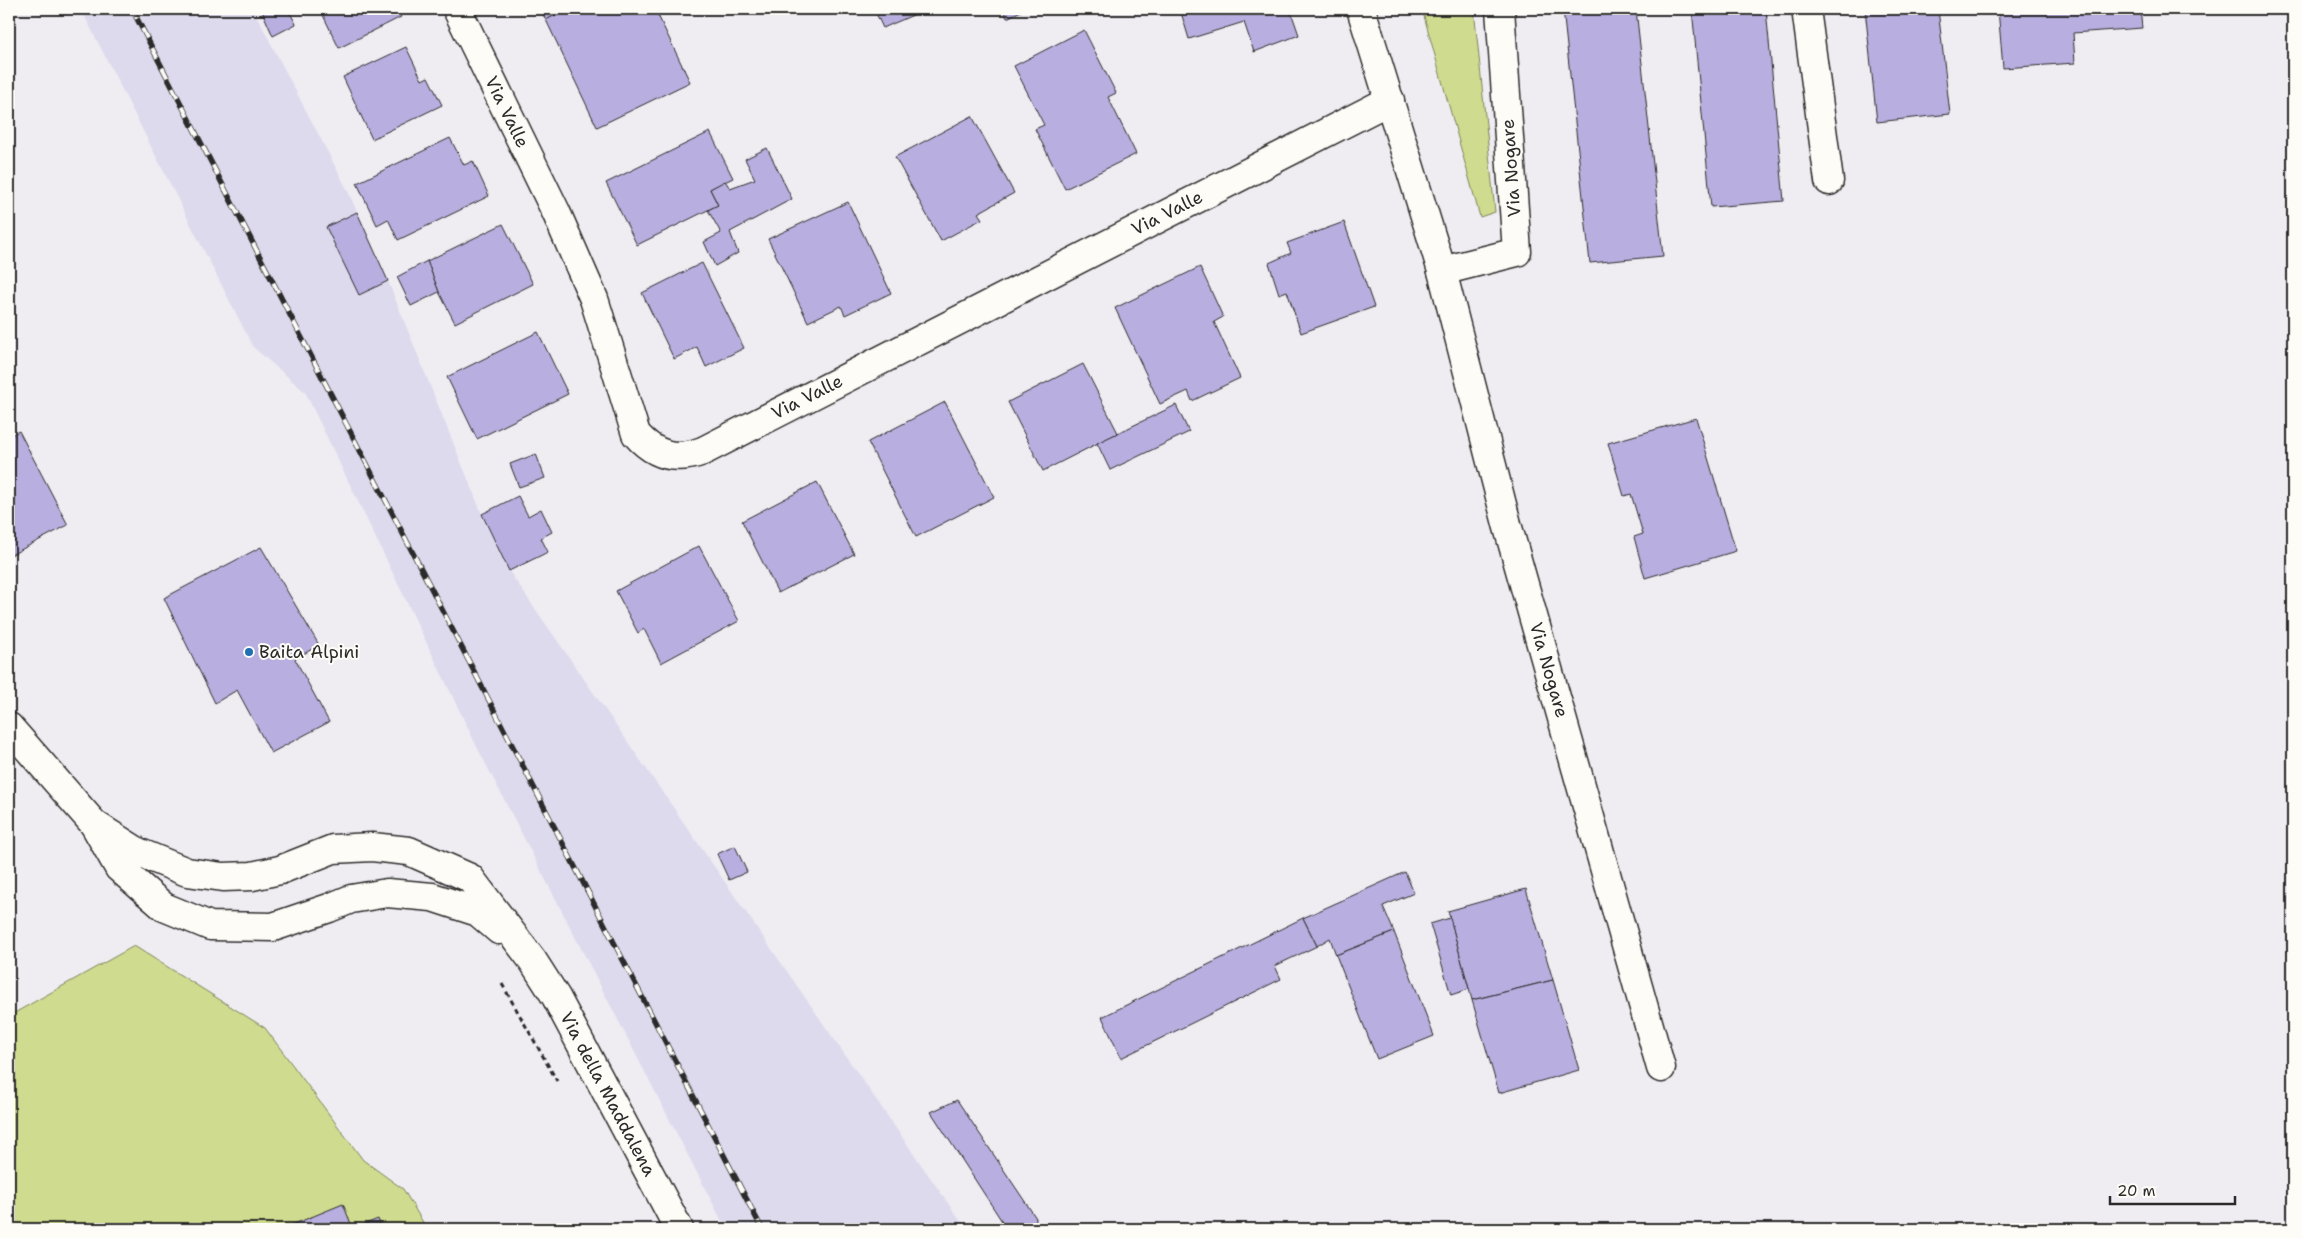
<svg xmlns="http://www.w3.org/2000/svg" width="2302" height="1238" viewBox="0 0 2302 1238" font-family="'Shantell Sans',sans-serif">
  <style>
    .built { fill: #dedaed }
    .green { fill: #cfdb8e; stroke: #7d835c }
    .building { fill: #b8afe0; stroke: #2b2b2b }
    .lines { fill: none; stroke-linecap: round; stroke-linejoin: round }
    .minor-casing { stroke: #2b2b2b; stroke-width: 31 }
    .path { stroke: #2b2b2b; stroke-width: 3; stroke-dasharray: 5 4; stroke-linecap: butt }
    .minor { stroke: #fdfcf7; stroke-width: 28 }
    .rail-casing { stroke: #2b2b2b; stroke-width: 5.5 }
    .rail { stroke: #fdfcf7; stroke-width: 4; stroke-dasharray: 11; stroke-linecap: butt }
    .poi-dot { fill: #1f6fb2; stroke: #fdfcf7; stroke-width: 2 }
    .labels { text-anchor: middle; stroke-width: 4; stroke-linejoin: round; paint-order: stroke }
    .street-label { font-size: 18px; fill: #2b2b2b; stroke: #fdfcf7 }
    .poi-label { font-size: 18px; fill: #2b2b2b; stroke: #fdfcf7; text-anchor: start }
  </style>
  <rect width="100%" height="100%" fill="#efedf2"/>
  <filter id="ink" filterUnits="userSpaceOnUse"><feTurbulence type="fractalNoise" baseFrequency=".02" numOctaves="2"/><feDisplacementMap in="SourceGraphic" scale="10" xChannelSelector="R" yChannelSelector="G"/><feConvolveMatrix kernelMatrix="1 2 1 2 8 2 1 2 1" color-interpolation-filters="sRGB"/></filter>
  <g filter="url(#ink)">
    <polygon class="built" points="81,9 253,9 347,189 388,281 482,514 509,571 966,1229 726,1229 478,749 305,392 253,347"/>
    <g class="green">
      <polygon points="1422,9 1474,9 1495,212 1480,217"/>
      <polygon points="134,946 265,1028 363,1160 403,1189 427,1229 9,1229 9,1016"/>
    </g>
    <g class="building">
      <polygon points="261,9 288,9 296,24 273,36"/>
      <polygon points="320,9 397,9 401,17 339,48"/>
      <polygon points="540,9 567,9 546,20"/>
      <polygon points="567,9 655,9 690,82 597,127 546,20"/>
      <polygon points="874,9 927,9 883,28"/>
      <polygon points="1003,9 1025,9 1007,18"/>
      <polygon points="1180,9 1290,9 1299,35 1254,52 1244,22 1189,39"/>
      <polygon points="1563,9 1636,9 1663,256 1590,263"/>
      <polygon points="1692,9 1766,9 1784,201 1711,207"/>
      <polygon points="1865,9 1938,9 1950,114 1877,122"/>
      <polygon points="1998,9 2140,9 2142,28 2073,33 2075,63 2003,68"/>
      <polygon points="1084,30 1116,93 1108,97 1136,154 1065,189 1035,129 1044,125 1014,66"/>
      <polygon points="406,47 422,80 428,77 442,105 372,139 343,77"/>
      <polygon points="972,116 1014,193 978,213 982,219 941,241 895,157"/>
      <polygon points="710,132 733,178 710,189 718,205 637,245 606,183"/>
      <polygon points="450,138 464,165 473,161 489,196 398,240 388,219 377,225 357,183"/>
      <polygon points="767,148 792,199 730,232 738,253 715,266 704,242 721,233 708,210 718,205 710,189 725,181 730,188 755,179 745,159"/>
      <polygon points="848,202 891,293 845,315 841,306 808,322 768,239"/>
      <polygon points="357,212 388,281 359,295 326,227"/>
      <polygon points="1344,222 1374,307 1301,333 1287,291 1279,294 1269,263 1291,253 1287,243"/>
      <polygon points="503,224 533,284 455,323 439,292 427,261"/>
      <polygon points="427,261 439,292 411,306 397,277"/>
      <polygon points="702,263 744,348 706,367 697,347 674,359 642,293"/>
      <polygon points="1200,267 1223,317 1214,322 1240,378 1192,401 1188,391 1160,404 1115,308"/>
      <polygon points="538,332 568,394 477,439 447,377"/>
      <polygon points="1083,364 1118,433 1043,471 1008,402"/>
      <polygon points="945,402 994,497 916,537 868,442"/>
      <polygon points="1176,405 1189,432 1110,470 1097,443"/>
      <polygon points="1696,418 1736,551 1645,578 1634,537 1643,534 1631,494 1624,496 1608,443"/>
      <polygon points="19,431 68,525 9,556 9,436"/>
      <polygon points="536,454 545,478 519,487 510,464"/>
      <polygon points="817,482 854,554 778,593 742,521"/>
      <polygon points="518,496 528,516 541,509 552,532 541,538 548,552 509,571 482,514"/>
      <polygon points="699,546 739,621 661,663 644,629 638,633 616,591"/>
      <polygon points="261,547 319,645 295,659 329,722 271,753 237,690 215,703 164,598"/>
      <polygon points="735,846 747,872 729,880 717,854"/>
      <polygon points="1405,872 1414,893 1383,906 1394,932 1336,955 1330,938 1317,946 1303,918"/>
      <polygon points="1526,889 1553,980 1472,1000 1448,911"/>
      <polygon points="1303,918 1317,946 1275,966 1281,979 1121,1058 1102,1017"/>
      <polygon points="1450,918 1469,989 1451,995 1430,924"/>
      <polygon points="1394,932 1434,1036 1377,1059 1336,955"/>
      <polygon points="1553,980 1579,1070 1499,1093 1472,1000"/>
      <polygon points="957,1100 1036,1218 1035,1229 1007,1229 931,1112"/>
      <polygon points="343,1204 353,1229 282,1229"/>
      <polygon points="378,1219 382,1229 353,1229"/>
    </g>
    <g class="lines">
      <g class="minor-casing">
        <g id="minor">
          <path d="M 457,9 L 556,212 L 594,299 L 636,434 C 655,456 676,461 703,451 L 1390,100"/>
          <polyline points="1361,9 1442,271 1507,524 1661,1068"/>
          <polyline points="1806,9 1829,181"/>
          <polyline points="1442,271 1517,252 1500,9"/>
          <polyline points="9,727 94,824 119,868 164,907 210,926 273,927 329,908 351,899 387,893 432,897 478,912 499,930"/>
          <polyline points="94,824 138,852 187,872 223,877 252,876 280,870 333,849 372,847 409,851 470,878 533,961 556,997 679,1229"/>
        </g>
      </g>
      <polyline class="path" points="502,984 557,1081"/>
      <use href="#minor" class="minor"/>
      <g class="rail-casing">
        <polyline id="rail" points="132,9 762,1229"/>
      </g>
      <use href="#rail" class="rail"/>
    </g>
  </g>
  <circle class="poi-dot" cx="249" cy="652" r="5"/>
  <g class="labels">
    <g class="street-label">
      <text transform="translate(507 112) rotate(64)" y="6">Via Valle</text>
      <text transform="translate(1511 168) rotate(-94)" y="6">Via Nogare</text>
      <text transform="translate(1167 213) rotate(-27)" y="6">Via Valle</text>
      <text transform="translate(807 397) rotate(-27)" y="6">Via Valle</text>
      <text transform="translate(1549 670) rotate(74)" y="6">Via Nogare</text>
      <text transform="translate(608 1094) rotate(62)" y="6">Via della Maddalena</text>
    </g>
    <g class="poi-label">
      <text x="259" y="658">Baita Alpini</text>
    </g>
  </g>
  <rect width="2302" height="1238" fill="none" stroke="#fdfcf7" stroke-width="30"/>
  <rect x="15" y="15" width="2272" height="1208" fill="none" stroke="#2b2b2b" stroke-width="2" filter="url(#ink)"/>
  <path d="M2110 1196v8h125v-8" fill="none" stroke="#2b2b2b" stroke-width="2.5"/>
  <text x="2117" y="1196" font-size="15" fill="#2b2b2b" stroke="#fdfcf7" stroke-width="4" paint-order="stroke">20 m</text>
</svg>
